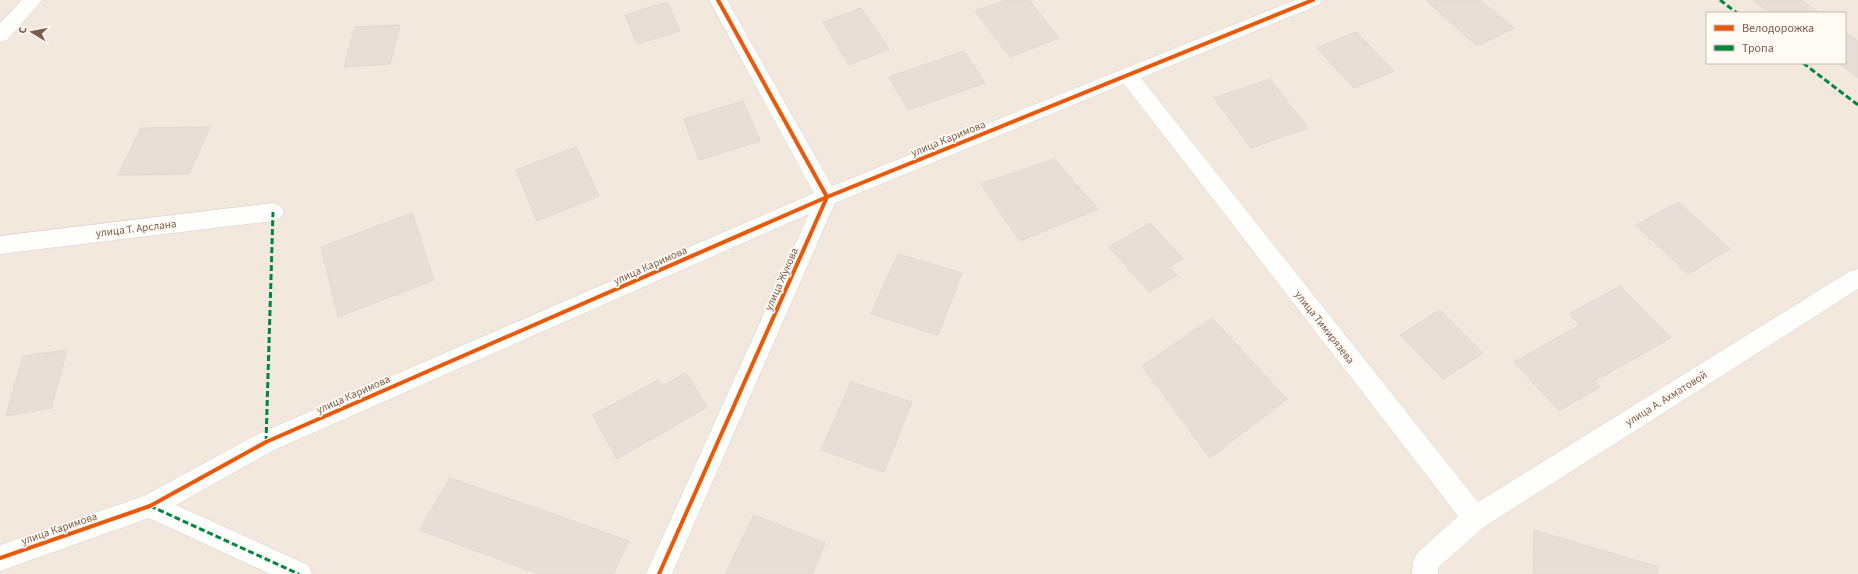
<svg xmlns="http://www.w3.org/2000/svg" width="1858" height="574" viewBox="0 0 1858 574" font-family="'Source Sans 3',sans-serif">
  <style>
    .residential { fill: #f2e8de; fill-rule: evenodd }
    .building { fill: #e6ded7; stroke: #e2d8d2 }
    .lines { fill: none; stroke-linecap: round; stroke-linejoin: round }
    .minor-casing { stroke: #d7d1cb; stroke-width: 1 }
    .minor { fill: #fefefd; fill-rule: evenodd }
    .quiet { stroke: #00873e; stroke-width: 3; stroke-dasharray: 6 3; stroke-linecap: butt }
    .cycleway-casing { stroke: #fffaf3; stroke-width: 6 }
    .cycleway { stroke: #e8590c; stroke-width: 4 }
    .labels { text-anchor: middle; stroke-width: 3.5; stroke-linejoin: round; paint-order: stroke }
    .street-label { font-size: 11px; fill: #7a5c4d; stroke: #fffaf3 }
  </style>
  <rect width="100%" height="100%" fill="#f9f5f0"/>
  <path class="residential" d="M 0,0 L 1858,0 L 1858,574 L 0,574 ZM 1707,13 L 1845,13 L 1845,63 L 1707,63 Z"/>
  <g class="building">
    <polygon points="1006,0 1029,0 1059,38 1010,57 975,11"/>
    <polygon points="1426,0 1480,0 1514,28 1477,46"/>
    <polygon points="1753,0 1801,0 1819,13 1770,13"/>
    <polygon points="667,2 680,31 637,44 625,15"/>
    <polygon points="861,8 889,49 849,65 823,22"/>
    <polygon points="400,25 390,64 344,67 355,27"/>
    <polygon points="1845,31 1858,41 1858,78 1838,63 1845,63"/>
    <polygon points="1356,32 1394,71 1354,88 1317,48"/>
    <polygon points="964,51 985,83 908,110 889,77"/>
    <polygon points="1270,79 1308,128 1251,148 1214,98"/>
    <polygon points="743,101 760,141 699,160 684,119"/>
    <polygon points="210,127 189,174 118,175 141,128"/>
    <polygon points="576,147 599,196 537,221 516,170"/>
    <polygon points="1054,159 1098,209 1020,241 981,184"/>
    <polygon points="1678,202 1730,249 1688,274 1636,225"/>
    <polygon points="412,213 434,280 338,317 321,247"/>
    <polygon points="1150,223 1183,259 1169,267 1177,275 1149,292 1109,247"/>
    <polygon points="898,254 962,273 938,335 871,314"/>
    <polygon points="1620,286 1671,338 1594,381 1600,387 1559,411 1514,362 1580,325 1569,314"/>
    <polygon points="1440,310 1483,353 1443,379 1400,335"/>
    <polygon points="1212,318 1287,399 1210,458 1142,366"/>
    <polygon points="67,350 51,408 6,416 23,356"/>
    <polygon points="686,373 707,407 617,459 593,415 658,380 662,386"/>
    <polygon points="851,382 912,402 884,472 821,450"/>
    <polygon points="450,478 545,511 629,541 613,574 539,574 419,530"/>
    <polygon points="754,515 825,543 812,574 725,574"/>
    <polygon points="1534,530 1658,567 1657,574 1533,574"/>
  </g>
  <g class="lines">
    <g class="minor-casing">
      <g id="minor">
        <polygon points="22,0 42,0 7,40 0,42 0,23"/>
        <polygon points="709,0 727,0 832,186 1295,0 1322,0 1319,5 1141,78 1478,502 1850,271 1858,269 1858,289 1484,527 1438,568 1438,574 1412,574 1413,562 1417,553 1458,516 1124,84 835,203 672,574 646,574 809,214 274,450 176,505 308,565 312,574 270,574 149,518 0,571 0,545 144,496 258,434 814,193"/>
        <polygon points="273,203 280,206 284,212 280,218 273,221 0,254 0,236"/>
      </g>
    </g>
    <use href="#minor" class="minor"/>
    <g class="quiet">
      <polyline points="1720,0 1737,13"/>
      <polyline points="1803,63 1858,105"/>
      <polyline points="266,442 273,212"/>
      <polyline points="150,506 299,574"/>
    </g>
    <g class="cycleway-casing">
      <g id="cycleway">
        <polyline points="0,558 150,506 266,442 827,197 1313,0"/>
        <polyline points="659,574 827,197 718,0"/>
      </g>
    </g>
    <use href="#cycleway" class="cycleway"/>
  </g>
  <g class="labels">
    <g class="street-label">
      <text transform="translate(948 138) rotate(-22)" y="4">улица Каримова</text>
      <text transform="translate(136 228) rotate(-7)" y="4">улица Т. Арслана</text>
      <text transform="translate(650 265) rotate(-24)" y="4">улица Каримова</text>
      <text transform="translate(781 279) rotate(-66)" y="4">улица Жукова</text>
      <text transform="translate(1325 327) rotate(52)" y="4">улица Тимирязева</text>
      <text transform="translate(353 394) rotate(-24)" y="4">улица Каримова</text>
      <text transform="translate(1666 398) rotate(-32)" y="4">улица А. Ахматовой</text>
      <text transform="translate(59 528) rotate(-19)" y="4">улица Каримова</text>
    </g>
  </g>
  <rect x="1706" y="12" width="140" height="52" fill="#fffaf3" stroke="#cabbb1"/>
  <rect x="1714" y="25" width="20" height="6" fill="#e8590c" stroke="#cabbb1"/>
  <text x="1742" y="32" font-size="12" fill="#7a5c4d">Велодорожка</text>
  <rect x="1714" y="45" width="20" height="6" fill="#00873e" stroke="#cabbb1"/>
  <text x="1742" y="52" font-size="12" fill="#7a5c4d">Тропа</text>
  <g transform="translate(32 32) rotate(280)" stroke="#fffaf3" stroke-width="3" paint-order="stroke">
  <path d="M0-3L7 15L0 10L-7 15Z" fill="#7a5c4d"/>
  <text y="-6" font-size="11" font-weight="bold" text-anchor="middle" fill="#7a5c4d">С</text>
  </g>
</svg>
